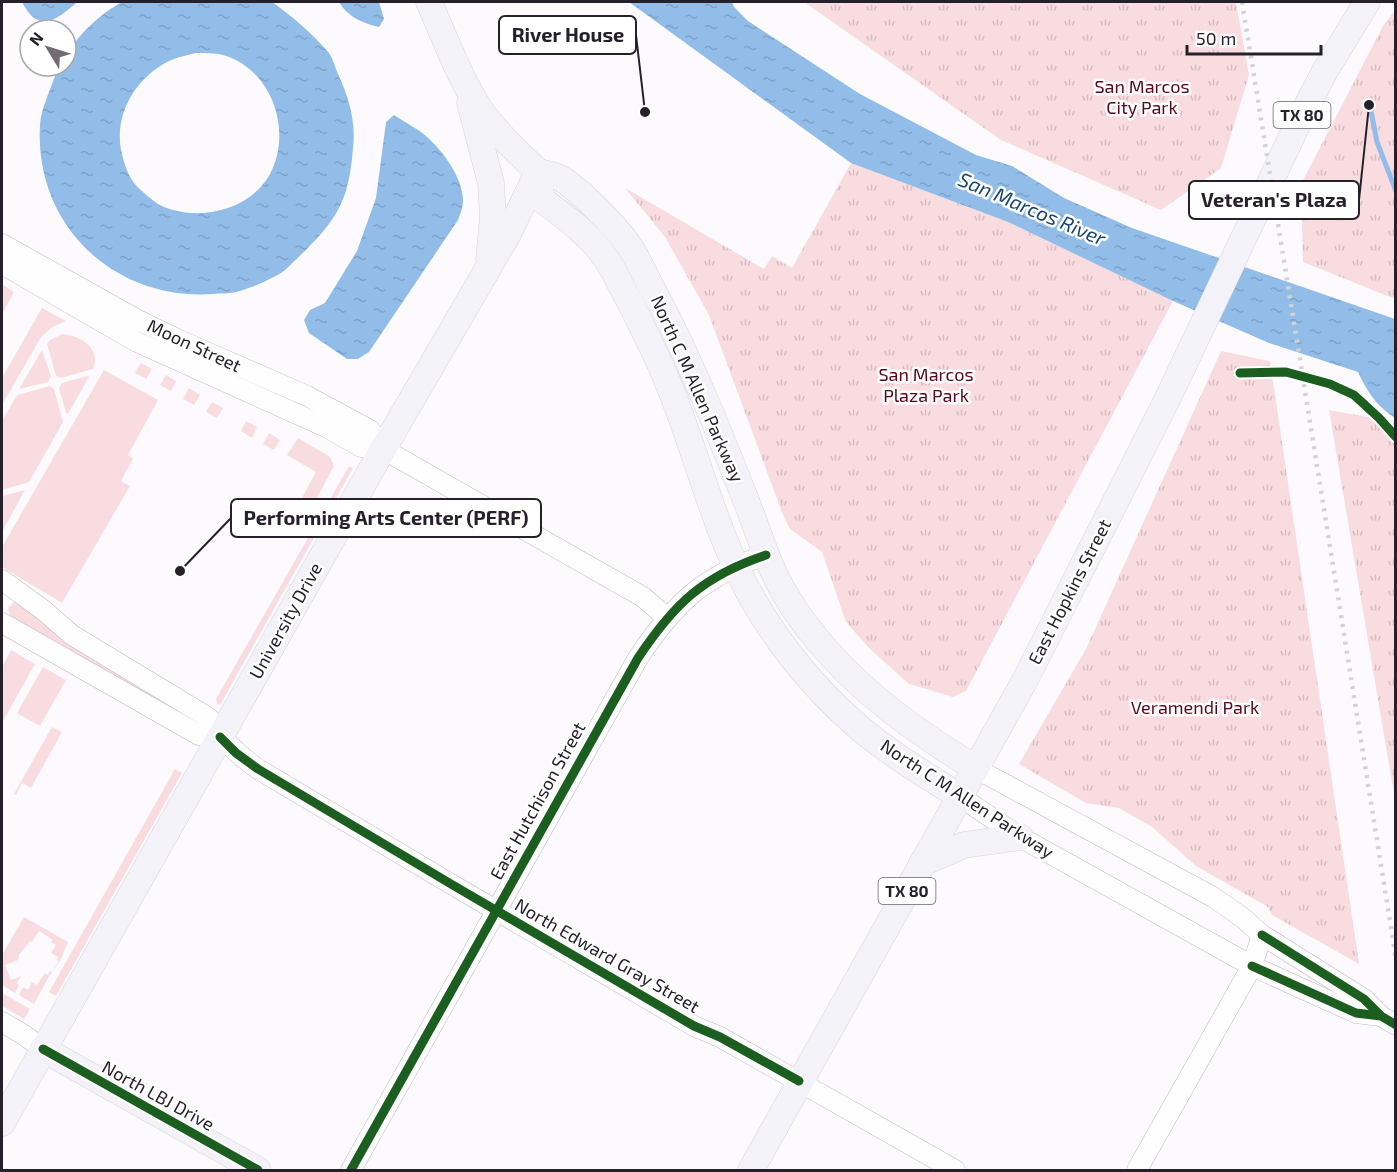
<svg xmlns="http://www.w3.org/2000/svg" width="1397" height="1172" viewBox="0 0 1397 1172" font-family="'Exo 2',sans-serif">
  <style>
    .green { fill: #f9dcdf }
    .park { fill: url(#park-tufts) }
    .water { fill: url(#water-ripples); fill-rule: evenodd }
    .lines { fill: none; stroke-linecap: round; stroke-linejoin: round }
    .stream { stroke: #92bde9; stroke-width: 5 }
    .minor-casing { stroke: #bfbbc2; stroke-width: 21 }
    .major-casing { stroke: #d7d5d8; stroke-width: 27 }
    .minor { stroke: #fffeff; stroke-width: 20 }
    .major { stroke: #f3f2f9; stroke-width: 26 }
    .rail { stroke: #d4d3d4; stroke-width: 4.5; stroke-dasharray: 3 6; stroke-linecap: butt }
    .cycleway-casing { stroke: #fff; stroke-width: 13 }
    .cycleway { stroke: #1b5e20; stroke-width: 9 }
    .labels { text-anchor: middle; stroke-width: 5; stroke-linejoin: round; paint-order: stroke }
    .shield { fill: #fff; stroke: #67636b; stroke-width: 1.5 }
    .shield-label { font-size: 16px; font-weight: bold; fill: #26202b }
    .park-label { font-size: 18px; fill: #59051c; stroke: #fff }
    .street-label { font-size: 18px; fill: #26202b; stroke: #fff }
    .water-label { font-size: 20px; font-style: italic; fill: #18446d; stroke: #fff }
    .leader { fill: none; stroke: #26202b; stroke-width: 2 }
    .callout-dot { fill: #26202b; stroke: #fff; stroke-width: 2 }
    .callout { fill: #fff; stroke: #26202b; stroke-width: 2 }
    .callout-label { font-size: 20px; text-anchor: middle; font-weight: bold; fill: #26202b }
  </style>
  <defs>
    <pattern id="park-tufts" width="24" height="20" patternUnits="userSpaceOnUse" patternTransform="scale(1.5)"><rect width="24" height="20" fill="#f9dcdf"/><path d="M3 7l-1-3M5 7V3M7 7l1-3M15 17l-1-3M17 17v-4M19 17l1-3" fill="none" stroke="#d5bcc0"/></pattern>
    <pattern id="water-ripples" width="26" height="14" patternUnits="userSpaceOnUse" patternTransform="scale(1.5)"><rect width="26" height="14" fill="#92bde9"/><path d="M2 4q2-2 4 0t4 0M15 11q2-2 4 0t4 0" fill="none" stroke="#7ea2c8"/></pattern>
  </defs>
  <rect width="100%" height="100%" fill="#fcfafd"/>
  <g class="green">
    <polygon points="2,284 14,292 2,314"/>
    <polygon points="42,308 66,321 51,328 41,337 2,405 2,378"/>
    <path d="M 62,334 C 80,335 102,349 93,369 L 61,378 L 56,376 L 47,344 L 50,340 Z"/>
    <polygon points="42,350 51,376 48,382 19,389"/>
    <polygon points="141,363 152,369 146,379 135,373"/>
    <polygon points="104,370 158,400 128,455 133,459 121,481 130,486 62,603 2,567 2,547"/>
    <polygon points="166,375 176,381 171,391 160,385"/>
    <polygon points="88,376 89,377 68,414 66,413 59,388 62,383"/>
    <polygon points="50,386 54,389 63,422 29,482 2,490 2,421 17,395"/>
    <polygon points="189,388 200,395 194,405 183,399"/>
    <polygon points="212,402 223,408 217,418 206,412"/>
    <polygon points="246,421 257,427 252,438 241,431"/>
    <polygon points="269,433 280,440 274,450 263,444"/>
    <polygon points="298,438 330,457 334,466 302,526 290,520 316,472 287,455"/>
    <polygon points="349,466 353,468 220,705 217,704 216,699"/>
    <polygon points="25,490 3,530 2,496"/>
    <polygon points="16,600 69,644 91,659 179,708 175,712 10,616 8,608"/>
    <polygon points="11,650 35,664 2,723 2,667"/>
    <polygon points="43,667 66,680 40,726 17,713"/>
    <polygon points="52,727 62,732 31,788 22,783 16,795 14,794"/>
    <polygon points="175,769 182,773 56,996 49,992"/>
    <polygon points="24,917 68,942 60,961 48,978 34,1004 19,995 23,987 28,990 32,982 37,985 45,973 48,975 50,971 52,972 59,961 57,960 58,957 51,953 56,945 51,942 53,940 39,931 32,942 30,941 19,955 18,960 5,965 11,980 21,976 17,983 19,985 15,993 2,985 2,955"/>
    <polygon points="2,993 30,1009 24,1019 2,1006"/>
  </g>
  <g class="park">
    <polygon points="804,2 1236,2 1249,75 1221,168 1161,210 1001,140"/>
    <polygon points="1395,10 1395,299 1303,262 1301,184 1383,26"/>
    <polygon points="851,163 1008,222 1173,301 966,691 953,697 909,684 869,648 846,622 822,552 790,529 783,515 709,315 665,237 625,188 764,269 772,256 792,268"/>
    <polygon points="1221,351 1270,361 1359,964 1272,915 1268,907 1196,866 1152,827 1119,808 1086,803 1019,764 1086,649"/>
    <polygon points="1329,410 1395,422 1395,800"/>
  </g>
  <g class="water">
    <path d="M 22,2 L 77,2 C 56,21 38,34 22,2 Z"/>
    <path d="M 122,2 L 272,2 C 292,16 313,34 329,53 C 333,59 335,67 338,74 C 349,98 356,121 353,148 C 349,197 340,216 305,251 C 298,257 292,264 285,270 C 277,277 247,290 236,292 C 229,294 221,293 213,294 C 114,301 34,225 40,125 C 41,108 51,89 56,73 L 61,66 L 66,66 C 66,42 103,12 122,2 ZM 196,53 C 204,53 215,53 223,55 C 272,69 293,131 270,174 C 250,211 198,222 162,206 C 155,203 149,197 143,192 C 131,183 125,168 122,154 C 112,115 137,74 174,59 C 181,56 189,55 196,53 Z"/>
    <path d="M 339,2 L 379,2 L 384,19 L 379,27 C 362,23 348,17 339,2 Z"/>
    <path d="M 629,2 L 732,2 L 734,7 L 748,21 L 860,94 L 976,155 L 1012,166 L 1064,198 L 1132,228 L 1395,319 L 1395,418 C 1376,405 1368,393 1358,372 L 1269,343 L 1173,301 L 1008,222 L 851,163 Z"/>
    <path d="M 394,115 C 404,122 417,128 426,136 C 443,151 463,178 463,201 C 463,208 460,214 458,220 L 369,352 L 358,359 L 347,359 L 309,333 L 304,320 L 310,310 L 325,303 L 357,251 L 376,198 L 386,122 Z"/>
  </g>
  <g class="lines">
    <polyline class="stream" points="1369,101 1377,142 1396,191"/>
    <g class="minor-casing">
      <g id="minor">
        <polyline points="2,244 138,320 177,339 307,396 370,430 383,449"/>
        <polyline points="2,264 137,342 328,428 361,447 383,449 643,597 666,617"/>
        <path d="M 2,580 L 42,609 L 72,635 L 209,718 C 222,740 237,754 258,769 L 451,884 L 694,1026 L 720,1037 L 955,1170"/>
        <polyline points="2,623 199,735 220,737"/>
        <polyline points="975,768 1213,897 1243,918 1262,935 1364,999 1381,1016 1396,1025"/>
        <polyline points="959,796 1020,837 1252,966 1356,1013 1381,1016"/>
        <polyline points="2,1022 24,1035 43,1049"/>
        <path d="M 351,1170 L 638,658 C 674,604 703,576 766,555"/>
        <polyline points="1137,1170 1252,966 1262,935"/>
      </g>
    </g>
    <g class="major-casing">
      <g id="major">
        <path d="M 429,2 C 445,38 459,77 481,111 C 497,134 518,152 538,172"/>
        <polyline points="470,103 491,183 493,217 489,259"/>
        <path d="M 538,172 L 541,199 C 564,216 588,233 605,257 C 615,271 622,289 631,304 C 643,329 656,353 666,378 C 697,451 713,529 752,598 C 778,644 815,689 855,724 C 887,752 924,774 959,796"/>
        <path d="M 538,172 C 545,174 554,174 560,178 C 579,189 615,226 628,244 C 638,258 645,276 654,292 C 690,359 719,432 747,503 C 760,536 769,569 788,599 C 833,672 903,724 975,768"/>
        <polyline points="922,863 964,845 1020,837"/>
        <polyline points="43,1049 258,1170"/>
        <polyline points="2,1123 383,449 508,234 538,172"/>
        <polyline points="751,1170 1024,682 1167,400 1301,117 1325,71 1367,2"/>
      </g>
    </g>
    <use href="#minor" class="minor"/>
    <use href="#major" class="major"/>
    <path class="rail" d="M 1242,2 C 1294,321 1345,640 1396,959"/>
    <g class="cycleway-casing">
      <g id="cycleway">
        <polyline points="1240,373 1286,372 1330,384 1354,395 1379,418 1396,437"/>
        <polyline points="220,737 236,753 258,769 451,884 694,1026 720,1037 799,1081"/>
        <polyline points="1262,935 1364,999 1381,1016 1396,1025"/>
        <polyline points="1252,966 1356,1013 1381,1016"/>
        <polyline points="43,1049 258,1170"/>
        <path d="M 351,1170 L 638,658 C 674,604 703,576 766,555"/>
      </g>
    </g>
    <use href="#cycleway" class="cycleway"/>
  </g>
  <g class="labels">
    <g class="shield">
      <rect x="1273.5" y="102" width="57" height="26" rx="4.5"/>
      <rect x="878.5" y="878" width="57" height="26" rx="4.5"/>
    </g>
    <g class="shield-label">
      <text x="1302" y="121">TX 80</text>
      <text x="907" y="897">TX 80</text>
    </g>
    <g class="park-label">
      <text x="1142" y="93">San Marcos<tspan x="1142" dy="21">City Park</tspan></text>
      <text x="926" y="381">San Marcos<tspan x="926" dy="21">Plaza Park</tspan></text>
      <text x="1195" y="714">Veramendi Park</text>
    </g>
    <g class="street-label">
      <text transform="translate(194 346) rotate(25)" y="6">Moon Street</text>
      <text transform="translate(697 389) rotate(66)" y="6">North C M Allen Parkway</text>
      <text transform="translate(1070 592) rotate(-63)" y="6">East Hopkins Street</text>
      <text transform="translate(286 621) rotate(-61)" y="6">University Drive</text>
      <text transform="translate(967 799) rotate(33)" y="6">North C M Allen Parkway</text>
      <text transform="translate(538 801) rotate(-61)" y="6">East Hutchison Street</text>
      <text transform="translate(607 956) rotate(30)" y="6">North Edward Gray Street</text>
      <text transform="translate(158 1096) rotate(29)" y="6">North LBJ Drive</text>
    </g>
    <g class="water-label">
      <text transform="translate(1032 209) rotate(23)" y="7">San Marcos River</text>
    </g>
  </g>
  <path class="leader" d="M645 112L636 35M1369 105L1359 200M180 571L231 518"/>
  <g class="callout-dot">
    <circle cx="645" cy="112" r="6"/>
    <circle cx="1369" cy="105" r="6"/>
    <circle cx="180" cy="571" r="6"/>
  </g>
  <g class="callout">
    <rect x="499" y="16" width="137" height="38" rx="6"/>
    <rect x="1189" y="181" width="170" height="38" rx="6"/>
    <rect x="231" y="499" width="310" height="38" rx="6"/>
  </g>
  <g class="callout-label">
    <text x="568" y="42">River House</text>
    <text x="1274" y="207">Veteran's Plaza</text>
    <text x="386" y="525">Performing Arts Center (PERF)</text>
  </g>
  <rect width="1397" height="1172" fill="none" stroke="#26202b" stroke-width="6"/>
  <g transform="translate(48 48) rotate(308)"><circle r="28" fill="#ffffff" stroke="#a8a6aa" stroke-width="1.5"/>
  <path d="M0-4.5L10 22L0 15L-10 22Z" fill="#716c74"/>
  <text y="-9" font-size="16" font-weight="bold" text-anchor="middle" fill="#26202b">N</text>
  </g>
  <path d="M1187 45v9h134v-9" fill="none" stroke="#26202b" stroke-width="3"/>
  <text x="1196" y="45" font-size="18" fill="#26202b" stroke="#ffffff" stroke-width="4.5" paint-order="stroke">50 m</text>
</svg>
